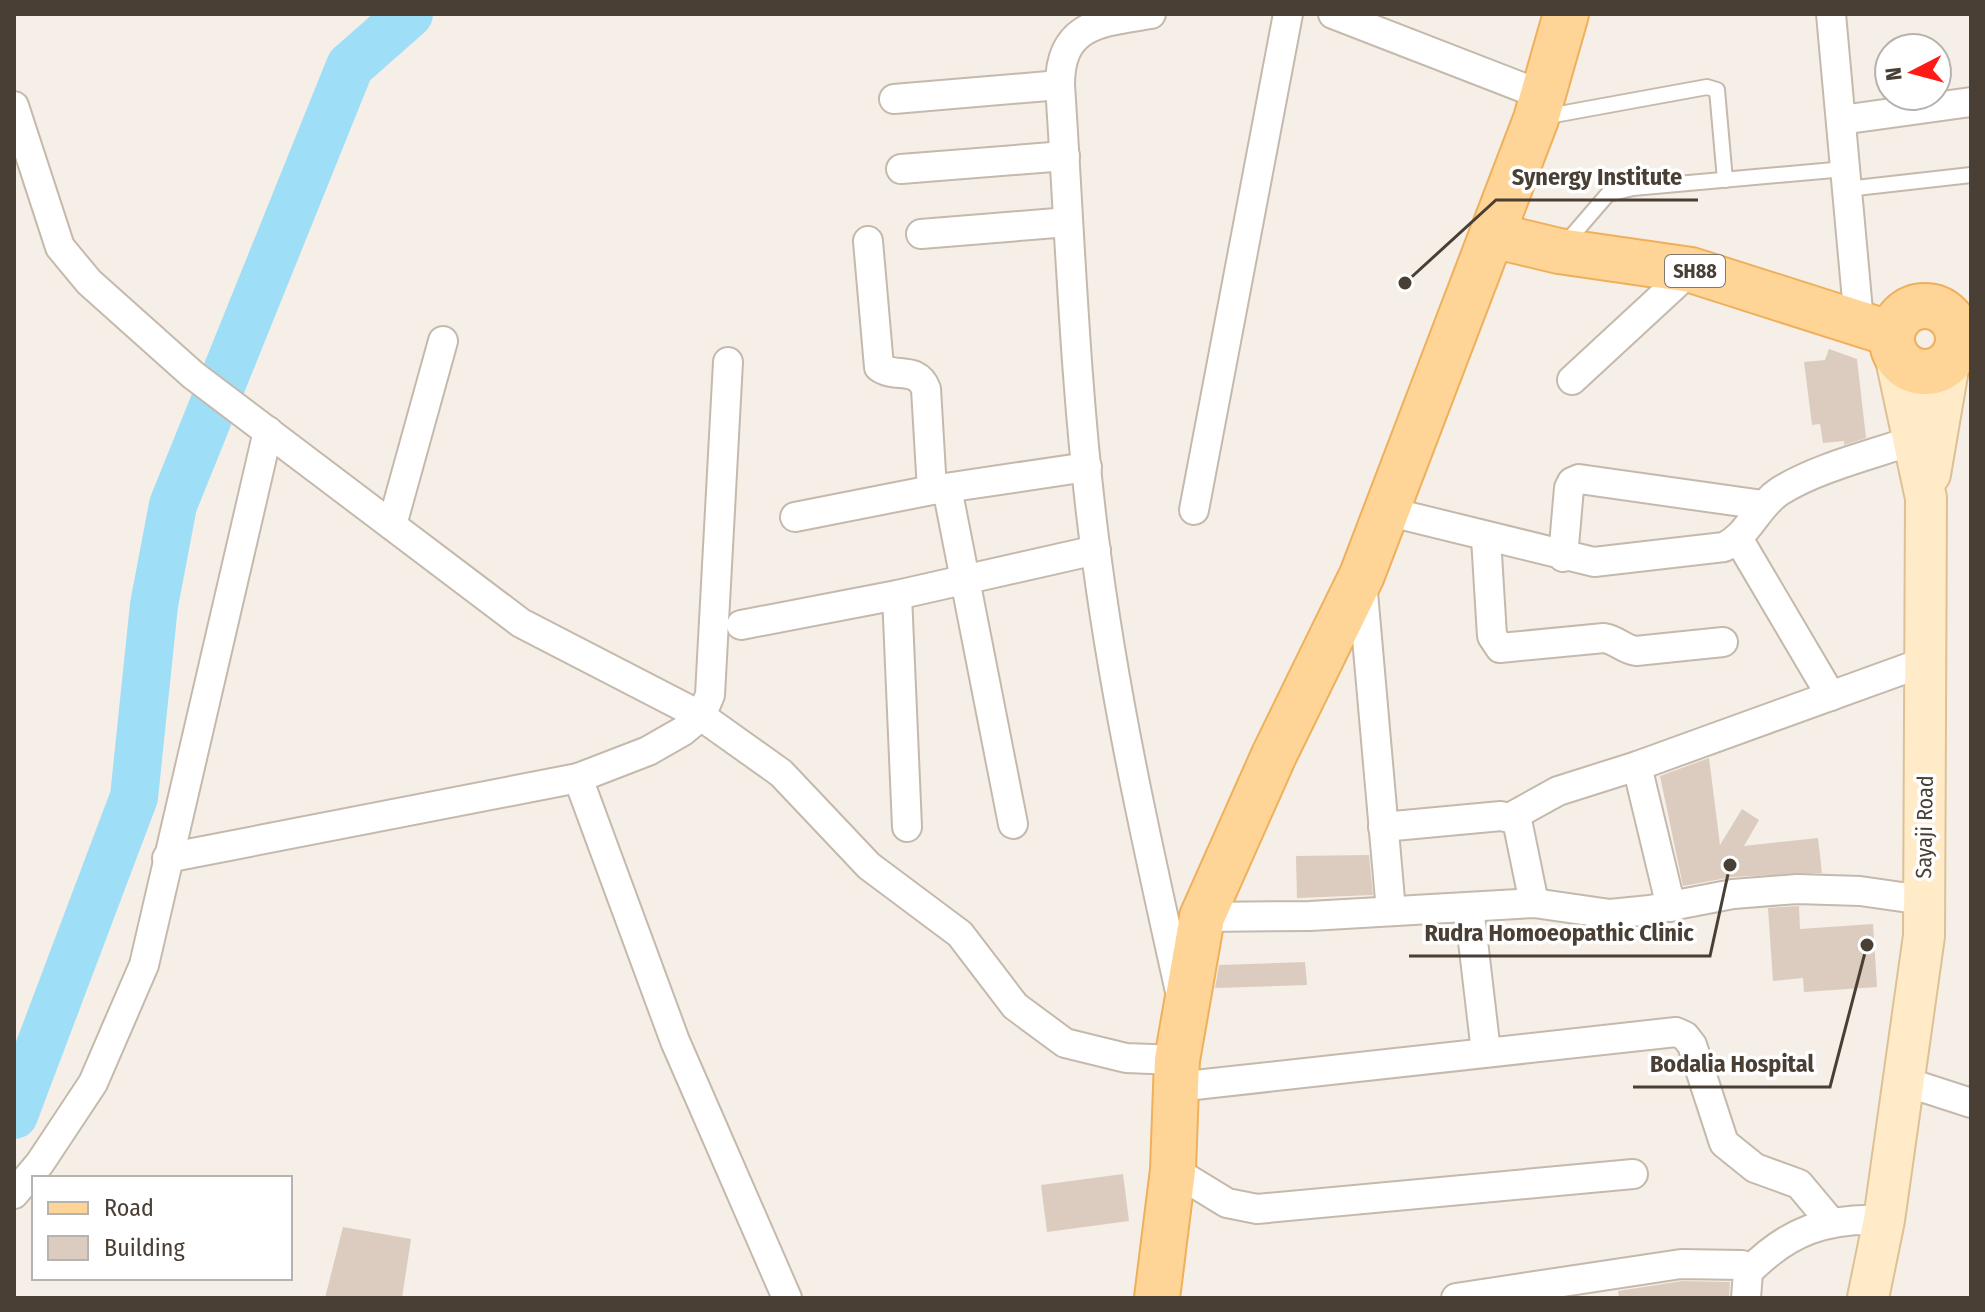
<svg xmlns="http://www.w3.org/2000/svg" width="1985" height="1312" viewBox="0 0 1985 1312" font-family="'Fira Sans Condensed',sans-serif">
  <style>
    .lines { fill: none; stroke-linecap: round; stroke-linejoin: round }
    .stream { stroke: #9edef7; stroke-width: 8 }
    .river { stroke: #9edef7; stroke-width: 48 }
    .building { fill: #dbccbf }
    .service-casing { stroke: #c5b9ac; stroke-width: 18 }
    .minor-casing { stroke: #c5b9ac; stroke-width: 32 }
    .secondary-casing { stroke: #ddc195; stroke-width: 44 }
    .primary-casing { stroke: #efb05b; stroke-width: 48 }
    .service { stroke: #fff; stroke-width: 14 }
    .minor { stroke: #fff; stroke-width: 28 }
    .secondary { stroke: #ffebc8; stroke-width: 40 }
    .primary { stroke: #ffd497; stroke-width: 44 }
    .labels { text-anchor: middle; stroke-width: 7; stroke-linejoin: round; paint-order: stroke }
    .shield { fill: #fff; stroke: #807972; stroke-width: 2 }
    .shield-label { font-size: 20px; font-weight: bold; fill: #493f35 }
    .street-label { font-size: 22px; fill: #493f35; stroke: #fff }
    .leader { fill: none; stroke: #493f35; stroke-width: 3 }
    .callout-dot { fill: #493f35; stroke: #fff; stroke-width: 3 }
    .callout-label { font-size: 24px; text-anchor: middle; font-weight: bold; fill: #493f35; stroke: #fff; stroke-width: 7; stroke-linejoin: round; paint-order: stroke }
  </style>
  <rect width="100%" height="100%" fill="#f5efe7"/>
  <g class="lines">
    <polyline class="stream" points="377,14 380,37"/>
    <polyline class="river" points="14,1115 134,797 154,605 173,505 350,66 409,14"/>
  </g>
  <g class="building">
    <polygon points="1829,349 1857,359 1866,438 1844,445 1844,441 1823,443 1820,424 1812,425 1804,362 1825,360"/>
    <polygon points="1709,758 1720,845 1742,809 1759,820 1744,846 1818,838 1822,873 1732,877 1683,886 1660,776"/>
    <polygon points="1369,855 1373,895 1297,898 1296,856"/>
    <polygon points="1799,906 1800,929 1873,924 1877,987 1804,992 1803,978 1773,981 1768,908"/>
    <polygon points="1305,962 1307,985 1215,988 1219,965"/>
    <polygon points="1123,1174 1129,1221 1047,1232 1041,1185"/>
    <polygon points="343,1227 411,1239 402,1298 325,1298"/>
    <polygon points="1682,1281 1730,1282 1729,1298 1619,1298 1618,1291"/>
  </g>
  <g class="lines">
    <g class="service-casing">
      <g id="service">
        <polyline points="1543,117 1707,87 1717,90 1725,180"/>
        <polyline points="1847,189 1971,175"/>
        <polyline points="1564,245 1608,194 1633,188 1845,169"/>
      </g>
    </g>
    <g class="minor-casing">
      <g id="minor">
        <path d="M 1151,14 C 1102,22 1060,23 1060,85 C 1070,236 1075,388 1094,538 C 1113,692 1147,844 1181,996"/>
        <polyline points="1333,14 1542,95"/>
        <polyline points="1831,14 1859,322"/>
        <polyline points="894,99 1060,85"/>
        <polyline points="14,106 60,247 89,282 193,375 521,623 701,716 781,773 869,866 960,934 1015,1006 1065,1043 1126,1058 1177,1060"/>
        <polyline points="1841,120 1971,102"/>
        <polyline points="901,169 1065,156"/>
        <polyline points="921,234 1068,222"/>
        <path d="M 868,241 L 879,367 C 895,379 917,365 926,389 L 932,490"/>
        <polyline points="1572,380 1691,270"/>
        <polyline points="947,488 1013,824"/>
        <polyline points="1194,510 1288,14"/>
        <path d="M 1386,511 L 1594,562 L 1724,547 C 1749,535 1757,506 1780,491 C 1819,467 1871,455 1914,440"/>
        <polyline points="795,517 932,490 1087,467"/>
        <polyline points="392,525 443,341"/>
        <path d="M 1486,538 L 1492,636 L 1500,648 L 1604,638 C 1617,640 1623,649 1636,651 L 1723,642"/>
        <polyline points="1739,540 1831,696"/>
        <polyline points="1563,557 1569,488 1572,482 1579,479 1763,505"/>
        <polyline points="1362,581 1391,911"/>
        <polyline points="897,595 907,827"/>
        <polyline points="741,625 897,595 1096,550"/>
        <polyline points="1637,766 1671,907"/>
        <polyline points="578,778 675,1041 787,1298"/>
        <polyline points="1511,817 1558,791 1637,766 1927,661"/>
        <polyline points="1383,827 1501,816 1517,820 1534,903"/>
        <polyline points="167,858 578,778 648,751 683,731 701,716 710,695 728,362"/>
        <polyline points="1469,907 1486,1052"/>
        <polyline points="1202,917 1310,916 1534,903 1610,914 1650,910 1733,894 1797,889 1860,891 1923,900"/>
        <polyline points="1903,1081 1971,1103"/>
        <polyline points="1177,1087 1676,1032 1685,1036 1692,1045 1724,1143 1755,1168 1799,1184 1830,1221"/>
        <polyline points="1173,1170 1227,1203 1257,1209 1633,1174"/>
        <polyline points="14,1194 40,1163 93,1083 144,965 268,431"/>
        <path d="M 1748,1272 C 1788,1231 1827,1217 1884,1220"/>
        <polyline points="1456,1298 1681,1264 1742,1265 1748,1272 1746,1298"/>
      </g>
    </g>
    <g class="secondary-casing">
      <g id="secondary">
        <polyline points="1930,474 1949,363"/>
        <polyline points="1868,1298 1884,1220 1924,936 1926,498 1895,354"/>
      </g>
    </g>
    <g class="primary-casing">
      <g id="primary">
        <polyline points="1492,235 1559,251 1691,270 1892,334"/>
        <circle cx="1925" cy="339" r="33"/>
        <polyline points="1157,1298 1173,1170 1177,1060 1202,917 1274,755 1362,575 1536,119 1566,14"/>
      </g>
    </g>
    <use href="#service" class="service"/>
    <use href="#minor" class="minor"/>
    <use href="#secondary" class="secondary"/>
    <use href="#primary" class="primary"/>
  </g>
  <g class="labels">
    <rect class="shield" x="1665" y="255" width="60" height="32" rx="6"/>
    <g class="shield-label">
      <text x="1695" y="278">SH88</text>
    </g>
    <g class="street-label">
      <text transform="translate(1924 827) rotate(-89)" y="8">Sayaji Road</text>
    </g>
  </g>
  <path class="leader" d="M1405 283L1496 200H1698M1730 865L1710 956H1409M1867 945L1830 1087H1633"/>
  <g class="callout-dot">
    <circle cx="1405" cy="283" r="8"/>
    <circle cx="1730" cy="865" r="8"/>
    <circle cx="1867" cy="945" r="8"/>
  </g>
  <g class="callout-label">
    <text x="1597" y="185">Synergy Institute</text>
    <text x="1559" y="941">Rudra Homoeopathic Clinic</text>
    <text x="1732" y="1072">Bodalia Hospital</text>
  </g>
  <rect width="1985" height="1312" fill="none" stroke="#493f35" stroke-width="32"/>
  <rect x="32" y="1176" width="260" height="104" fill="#ffffff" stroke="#b6b2ae" stroke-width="2"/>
  <rect x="48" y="1202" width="40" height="12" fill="#ffd497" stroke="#b6b2ae" stroke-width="2"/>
  <text x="104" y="1216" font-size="24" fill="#493f35">Road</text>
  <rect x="48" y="1236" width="40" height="24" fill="#dbccbf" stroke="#b6b2ae" stroke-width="2"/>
  <text x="104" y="1256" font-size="24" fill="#493f35">Building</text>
  <g transform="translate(1913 72) rotate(264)"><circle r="38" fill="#ffffff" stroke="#b6b2ae" stroke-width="2"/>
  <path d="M0-6L14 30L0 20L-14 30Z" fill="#ff1a15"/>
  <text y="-12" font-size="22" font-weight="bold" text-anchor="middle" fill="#493f35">N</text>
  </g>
</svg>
